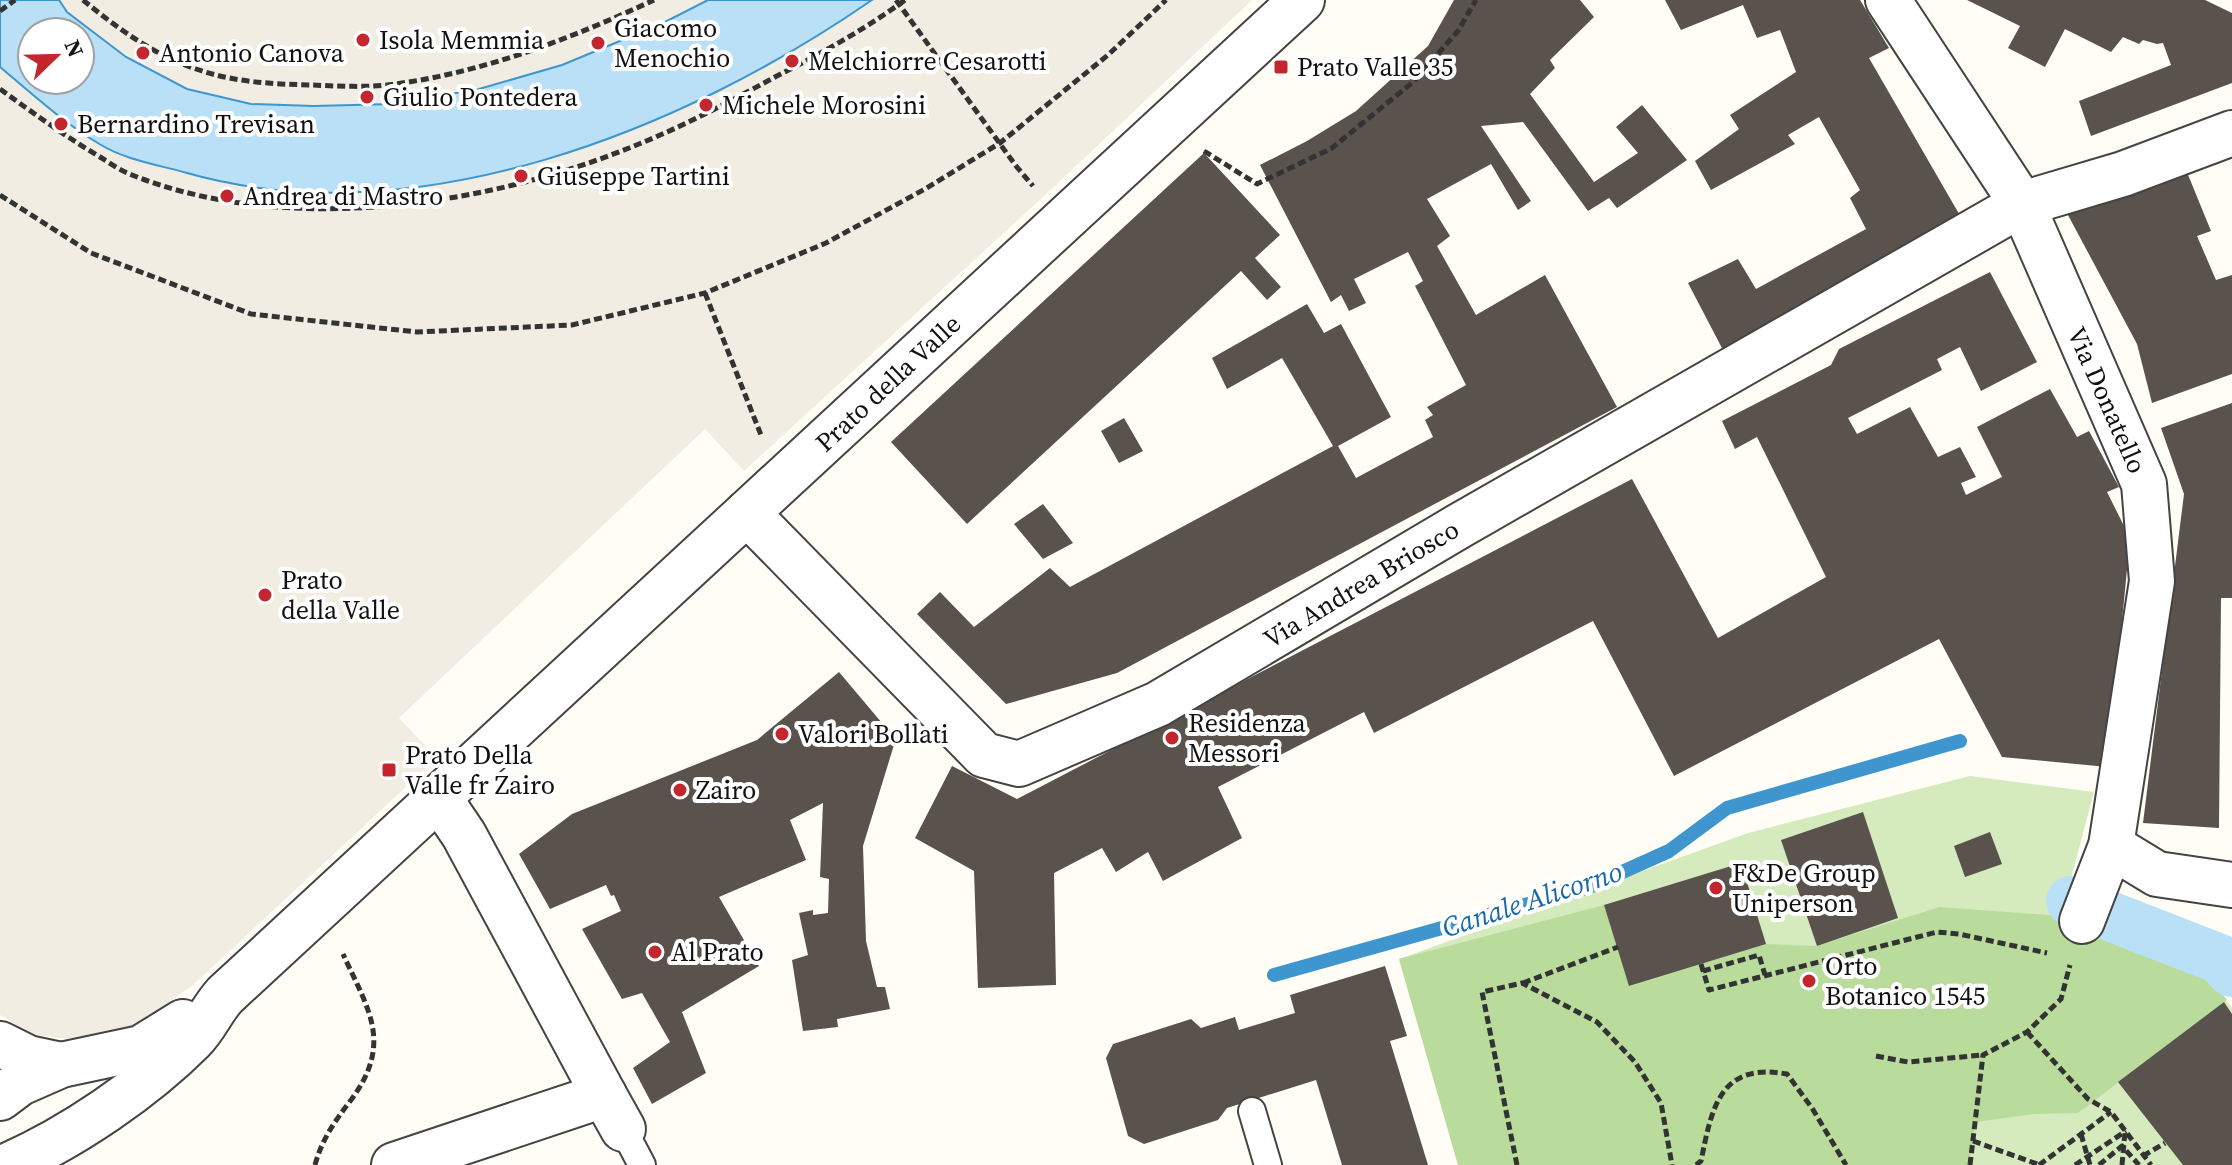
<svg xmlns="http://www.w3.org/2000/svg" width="2232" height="1165" viewBox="0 0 2232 1165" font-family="'Source Serif 4',serif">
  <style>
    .green { fill: #d5ebbd }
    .forest { fill: #b9dc9c }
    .plaza { fill: #f1ede2; fill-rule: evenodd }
    .water { fill: #b9e0f7; stroke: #3f96cf; stroke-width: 2; fill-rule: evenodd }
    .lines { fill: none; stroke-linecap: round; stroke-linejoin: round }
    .stream { stroke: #3f96cf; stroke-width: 14 }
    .canal { stroke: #b9e0f7; stroke-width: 50 }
    .building { fill: #5a524d }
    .lane-casing { stroke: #444; stroke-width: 30 }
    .street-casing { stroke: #444; stroke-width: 48 }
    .path { stroke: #333; stroke-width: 5; stroke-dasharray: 8 4; stroke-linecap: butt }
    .lane { stroke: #fff; stroke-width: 26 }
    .street { stroke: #fff; stroke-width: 44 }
    .poi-dot { fill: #c4262e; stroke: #fff; stroke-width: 3 }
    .labels { text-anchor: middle; stroke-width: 8; stroke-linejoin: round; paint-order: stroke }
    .poi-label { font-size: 26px; fill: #111; stroke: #fff; text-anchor: start }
    .street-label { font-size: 26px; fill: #111; stroke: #fff }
    .water-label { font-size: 28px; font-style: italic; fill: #1768a6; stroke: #fff }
  </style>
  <rect width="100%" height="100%" fill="#fffdf5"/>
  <polygon class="green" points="1970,776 2094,792 2061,916 2199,963 2232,1008 2232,1165 1458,1165 1399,959 1748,833"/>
  <polygon class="forest" points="1604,905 1630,986 1766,944 1817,946 1939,907 2061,916 2199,963 2227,1000 2078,1113 2034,1114 1976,1122 1969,1165 1458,1165 1399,959"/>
  <path class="plaza" d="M 0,0 L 1252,0 L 1043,197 L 744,471 L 705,429 L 399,718 L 437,758 L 193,985 L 135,1026 L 96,1038 L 60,1038 L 31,1034 L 0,1015 ZM 32,32 L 80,32 L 80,80 L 32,80 Z"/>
  <path class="water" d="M 0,0 L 59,0 L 67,12 L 126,57 L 187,89 L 251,104 L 314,106 L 393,104 L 479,89 L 562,65 L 661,24 L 708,0 L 872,0 C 684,130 417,238 187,173 C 159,165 126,160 101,145 C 65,124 32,94 0,67 ZM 32,32 L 80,32 L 80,80 L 32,80 Z"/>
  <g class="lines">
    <polyline class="stream" points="1274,975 1589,887 1669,851 1727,808 1960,741"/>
    <polyline class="canal" points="2071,901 2220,959 2232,972"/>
  </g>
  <g class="building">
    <polygon points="1454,0 1580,0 1594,17 1550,60 1555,68 1530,94 1594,182 1638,153 1616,127 1642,105 1687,160 1617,208 1609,198 1588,211 1523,122 1481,126 1531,201 1518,210 1491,164 1427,199 1450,236 1437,246 1476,315 1545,275 1617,407 1117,673 1006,704 917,614 940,592 974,627 1050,568 1070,587 1333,446 1282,358 1227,389 1212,358 1307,304 1324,333 1341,324 1391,417 1338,446 1356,478 1433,437 1425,420 1433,415 1427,407 1466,385 1415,286 1423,281 1408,252 1354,279 1366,303 1349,311 1341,295 1331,302 1260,165 1307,141 1356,111 1428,46"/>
    <polygon points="1665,0 1860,0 1889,48 1869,58 1962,219 1723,350 1688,283 1738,259 1756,289 1866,229 1850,198 1860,190 1819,117 1788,135 1795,144 1711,190 1695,161 1739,129 1730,115 1796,72 1780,30 1757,38 1743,5 1681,30"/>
    <polygon points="1967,0 2205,0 2232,13 2232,83 2091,136 2079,101 2171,65 2163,43 2157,44 2143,40 2139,44 2123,37 2111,52 2065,29 2045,67 2008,48 2020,26"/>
    <polygon points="1204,153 1280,235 1255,258 1281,287 1267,300 1241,271 967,524 891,442"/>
    <polygon points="2182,160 2211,231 2197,236 2216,280 2232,275 2232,374 2152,403 2137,344 2061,202"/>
    <polygon points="1990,272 2037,362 1981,391 1960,347 1937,359 1942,370 1848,418 1857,434 1910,407 1938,457 1960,447 1976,477 1961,483 1966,495 2002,477 1977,427 2050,389 2077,437 2089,431 2119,487 2107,492 2130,538 2108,767 2002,757 1939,639 1674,776 1593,621 1374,733 1364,712 1218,787 1242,838 1163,881 1148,852 1116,872 1102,848 1054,873 1056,985 978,988 974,871 915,838 952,766 1017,799 1632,479 1718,638 1826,577 1757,437 1735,449 1722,421 1831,365 1839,349"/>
    <polygon points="2232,403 2232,598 2221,598 2219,828 2143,823 2184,494 2161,428"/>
    <polygon points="1124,418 1143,451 1119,463 1101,431"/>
    <polygon points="1043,504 1073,543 1043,559 1014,524"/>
    <polygon points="839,672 882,723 897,735 863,846 866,941 877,987 885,987 890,1009 837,1019 838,1027 803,1031 792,960 808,955 799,913 813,910 813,915 828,913 829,879 820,877 823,803 790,820 806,860 719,897 759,966 682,1012 706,1073 652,1104 633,1068 670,1042 642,993 622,999 582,929 621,911 614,895 611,896 606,885 550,909 519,854 572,814 757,740"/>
    <polygon points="1863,812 1898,918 1817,946 1781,840"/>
    <polygon points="1990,832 2002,864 1965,877 1954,846"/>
    <polygon points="1741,863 1766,944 1629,986 1604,905"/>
    <polygon points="1385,966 1407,1036 1390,1041 1428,1165 1342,1165 1316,1080 1227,1108 1218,1120 1144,1144 1128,1136 1106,1058 1113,1044 1191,1019 1201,1028 1235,1017 1239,1030 1295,1013 1290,995"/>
    <polygon points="2224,1002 2232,1014 2232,1165 2183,1165 2118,1082"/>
  </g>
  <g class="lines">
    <g class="lane-casing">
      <g id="lane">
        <polyline points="1252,1111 1268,1165"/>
        <polyline points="623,1129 642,1165"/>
      </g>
    </g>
    <g class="street-casing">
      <g id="street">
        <polyline points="1888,0 2022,204 2144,484 2152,581 2111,846 2082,921"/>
        <polyline points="747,513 984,755 1019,764 1158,704 1459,526 2022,204 2123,174 2232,133"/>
        <polyline points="2111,846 2157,874 2232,885"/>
        <polyline points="0,1044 28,1058 61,1065"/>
        <polyline points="604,1095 623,1129"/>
        <polyline points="0,1098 20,1083 61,1065 141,1048 183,1022"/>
        <path d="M 9,1165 C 72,1137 143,1089 192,1040 C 206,1026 212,1009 225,995 L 1302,0"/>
        <polyline points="394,1165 604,1095 464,835 439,798"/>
      </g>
    </g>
    <g class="path">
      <path d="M 83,0 C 117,28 154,55 196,69 C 233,82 271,84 310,85 C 337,86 368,88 395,84 C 485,72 572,38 654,0"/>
      <polyline points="896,0 1016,166 1033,186"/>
      <polyline points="0,11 15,0"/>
      <path d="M 0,89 C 33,113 65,136 100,157 C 110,163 121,171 132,175 C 285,236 484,207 634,146 C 682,127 729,102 775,77 C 820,54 864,30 905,0"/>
      <polyline points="1204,151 1257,184 1332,148 1413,82 1458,31 1476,0"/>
      <polyline points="0,195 91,253 251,314 417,332 572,325 705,293 826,243 925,189 1000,143 1108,55 1166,0"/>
      <polyline points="705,293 761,435"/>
      <polyline points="1701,964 1709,990 1937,932 1959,934 2047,953"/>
      <polyline points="1703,971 1759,955 1765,975"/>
      <polyline points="1523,983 1618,947"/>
      <polyline points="2027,1032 2088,1099 2111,1112 2151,1165"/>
      <polyline points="1876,1056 1908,1062 1983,1055"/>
      <polyline points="2081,1134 2090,1165"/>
      <polyline points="1973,1141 2040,1165"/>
      <polyline points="2143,1156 2165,1143"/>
      <path d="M 315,1165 C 322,1139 335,1121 351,1100 C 393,1043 369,1011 343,954"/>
      <polyline points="1517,1165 1482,992 1522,983 1597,1022 1635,1062 1661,1103 1672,1165"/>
      <path d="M 1696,1165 L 1701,1161 C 1712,1107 1720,1062 1787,1074 L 1812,1108 L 1846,1165"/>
      <polyline points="1970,1165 1983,1055 2027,1032 2061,999 2070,965"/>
      <polyline points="2039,1165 2111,1112"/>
      <polyline points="2075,1165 2126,1131"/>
      <polyline points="2099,1165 2122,1146 2139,1165"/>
      <polyline points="2122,1165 2125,1132"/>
    </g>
    <use href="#lane" class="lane"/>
    <use href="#street" class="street"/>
  </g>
  <g class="poi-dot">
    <circle cx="363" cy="40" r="8"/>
    <circle cx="598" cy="43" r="8"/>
    <circle cx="143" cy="53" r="8"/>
    <circle cx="792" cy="61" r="8"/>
    <rect x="1273" y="59" width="16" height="16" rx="4"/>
    <circle cx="367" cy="97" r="8"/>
    <circle cx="706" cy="105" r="8"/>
    <circle cx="61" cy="124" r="8"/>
    <circle cx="521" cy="176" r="8"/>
    <circle cx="227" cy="196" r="8"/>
    <circle cx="265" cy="595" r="8"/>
    <circle cx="782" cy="734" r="8"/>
    <circle cx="1172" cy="738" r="8"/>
    <rect x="381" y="762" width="16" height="16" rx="4"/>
    <circle cx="680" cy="790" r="8"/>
    <circle cx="1716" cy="888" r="8"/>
    <circle cx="655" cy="952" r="8"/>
    <circle cx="1809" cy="981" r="8"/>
  </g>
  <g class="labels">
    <g class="poi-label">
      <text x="614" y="37">Giacomo<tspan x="614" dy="30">Menochio</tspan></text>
      <text x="379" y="49">Isola Memmia</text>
      <text x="159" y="62">Antonio Canova</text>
      <text x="808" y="70">Melchiorre Cesarotti</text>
      <text x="1297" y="76">Prato Valle 35</text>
      <text x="383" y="106">Giulio Pontedera</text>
      <text x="722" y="114">Michele Morosini</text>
      <text x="77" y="133">Bernardino Trevisan</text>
      <text x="537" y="185">Giuseppe Tartini</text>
      <text x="243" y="205">Andrea di Mastro</text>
      <text x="281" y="589">Prato<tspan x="281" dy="30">della Valle</tspan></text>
      <text x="1188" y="732">Residenza<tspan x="1188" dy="30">Messori</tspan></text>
      <text x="798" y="743">Valori Bollati</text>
      <text x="405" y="764">Prato Della<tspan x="405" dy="30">Valle fr Zairo</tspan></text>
      <text x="696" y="799">Zairo</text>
      <text x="1732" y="882">F&amp;De Group<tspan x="1732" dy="30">Uniperson</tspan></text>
      <text x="671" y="961">Al Prato</text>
      <text x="1825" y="975">Orto<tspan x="1825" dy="30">Botanico 1545</tspan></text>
    </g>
    <g class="street-label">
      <text transform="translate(888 383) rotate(-43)" y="9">Prato della Valle</text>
      <text transform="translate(2107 400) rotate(66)" y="9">Via Donatello</text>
      <text transform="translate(1361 584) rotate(-31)" y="9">Via Andrea Briosco</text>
    </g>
    <g class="water-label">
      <text transform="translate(1532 899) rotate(-18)" y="10">Canale Alicorno</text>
    </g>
  </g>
  <g transform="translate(56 56) rotate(67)"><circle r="38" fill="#ffffff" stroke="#a0a0a0" stroke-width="2"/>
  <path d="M0-6L14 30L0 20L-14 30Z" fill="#c4262e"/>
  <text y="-12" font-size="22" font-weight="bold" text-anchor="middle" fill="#111111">N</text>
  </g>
</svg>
